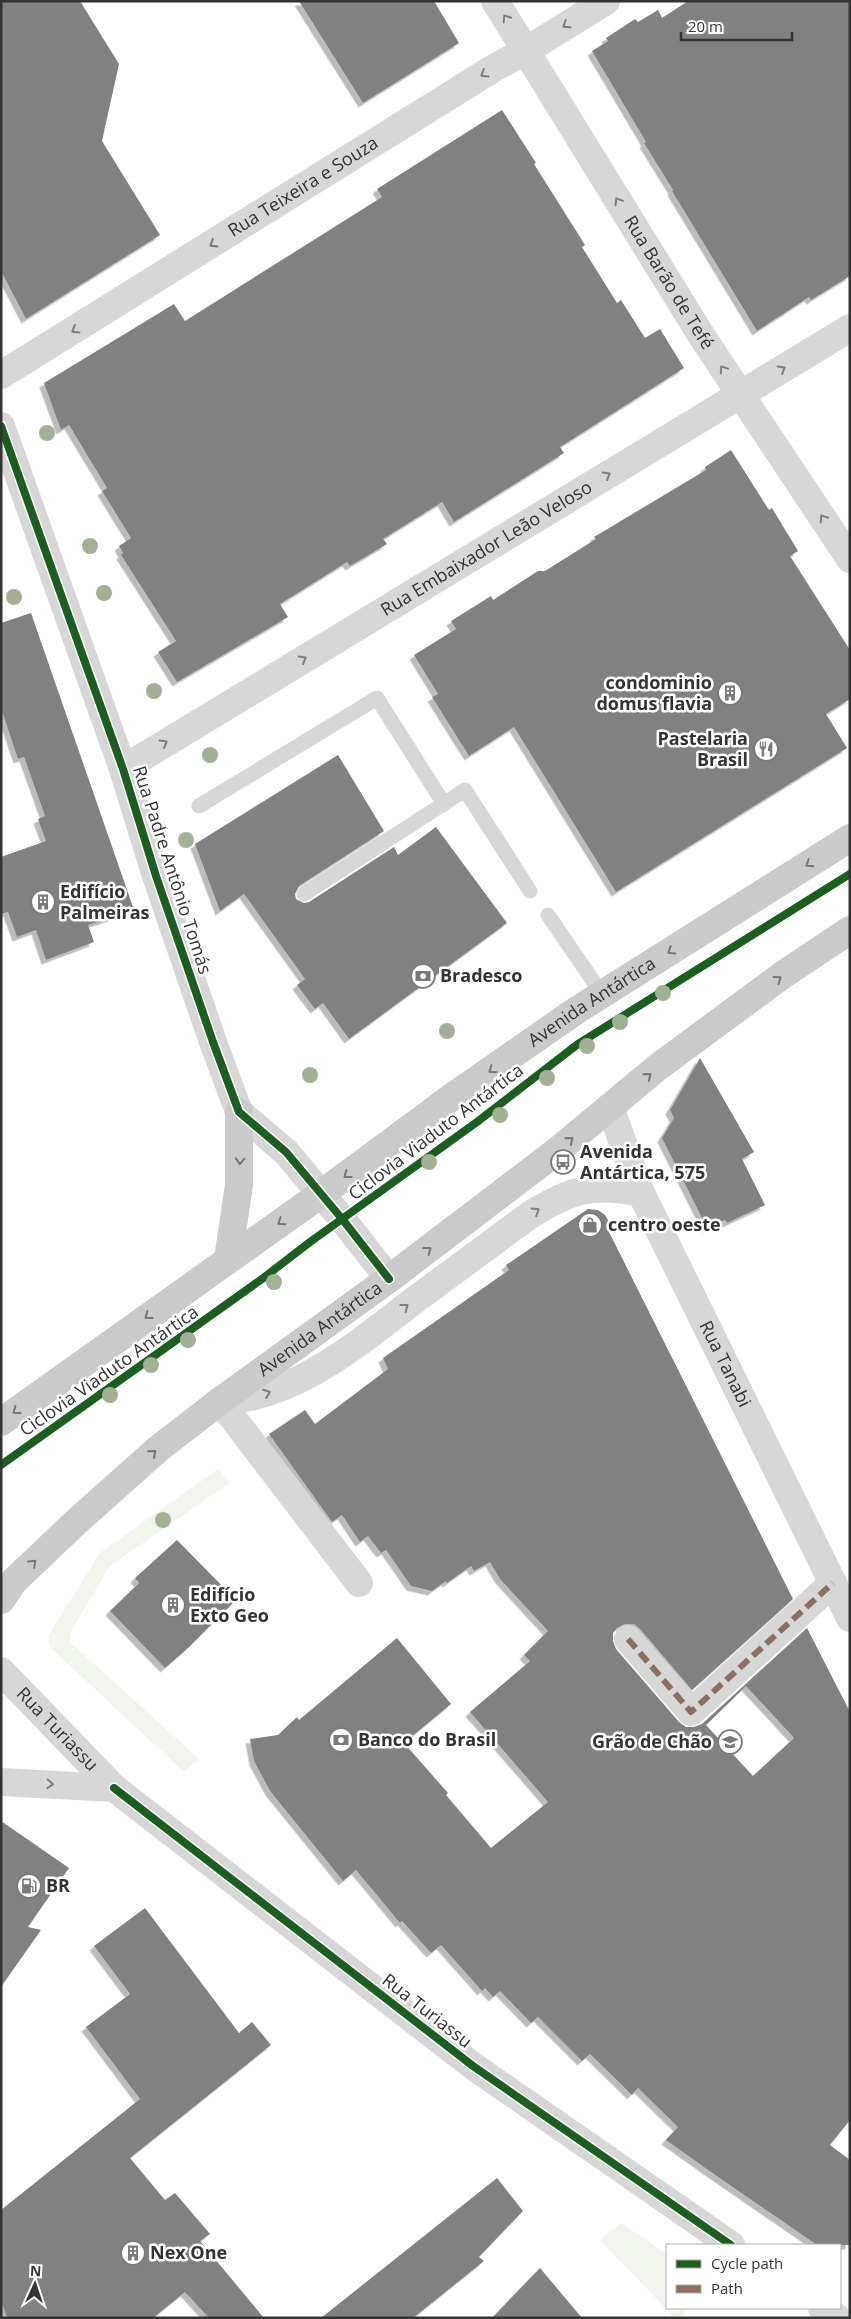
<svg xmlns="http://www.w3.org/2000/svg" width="851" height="2319" viewBox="0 0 851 2319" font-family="'Open Sans',sans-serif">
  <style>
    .green { fill: #f1f5ed }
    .building { fill: #818181; fill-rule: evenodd; filter: url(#shadow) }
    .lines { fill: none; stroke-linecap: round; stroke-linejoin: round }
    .service { stroke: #d7d7d7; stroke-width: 15 }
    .minor { stroke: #d7d7d7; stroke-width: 28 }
    .tertiary { stroke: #d7d7d7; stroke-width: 28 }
    .primary { stroke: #cacaca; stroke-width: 28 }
    .quiet { stroke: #8d6e63; stroke-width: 6; stroke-dasharray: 12 6; stroke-linecap: butt }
    .cycleway-casing { stroke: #fff; stroke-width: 11 }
    .cycleway { stroke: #1b5e20; stroke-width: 8 }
    .tree { fill: #a2b095 }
    .oneway { stroke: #7d7d7d }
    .oneway2 { stroke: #777 }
    .labels { text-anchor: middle; stroke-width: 5; stroke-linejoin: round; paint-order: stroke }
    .street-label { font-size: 18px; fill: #333; stroke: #fff }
    .poi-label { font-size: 18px; font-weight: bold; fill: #333; stroke: #fff; text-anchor: start }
  </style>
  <defs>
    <filter id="shadow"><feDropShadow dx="-4.5" dy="4.5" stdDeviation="0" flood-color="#0004"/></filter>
  </defs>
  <rect width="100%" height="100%" fill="#fff"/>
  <g class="green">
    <polygon points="218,1469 229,1483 110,1566 71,1631 70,1639 72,1644 199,1759 184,1772 51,1648 48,1636 100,1553"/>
    <polygon points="621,2223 667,2254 667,2308 690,2308 678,2318 675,2318 600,2240"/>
  </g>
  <g class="building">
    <polygon points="1,1 80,1 119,64 102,141 160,235 26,319 1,271"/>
    <polygon points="299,1 434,1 459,43 363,103"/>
    <polygon points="688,1 850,1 850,276 811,300 809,297 757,331 672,191 673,190 644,143 646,142 592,51 608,41 606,38 635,19 638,22 658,10 662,18"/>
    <polygon points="502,110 536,163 534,164 585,245 582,247 617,303 621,300 645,338 660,329 684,368 560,447 564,453 454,522 442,502 383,539 387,544 350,566 347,562 280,604 288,617 177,682 158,652 176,641 121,555 123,553 119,546 131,538 102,491 107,488 69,425 61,430 44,383 174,304 185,321 382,197 377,189"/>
    <polygon points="731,450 769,510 772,508 798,551 790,556 850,650 850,699 826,714 847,748 616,892 514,727 469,756 432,697 438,694 414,655 456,629 451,621 491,596 493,600 538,571 545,571 596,539 594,537 706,470 705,467"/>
    <polygon points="31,613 134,910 88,925 94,942 46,960 36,930 17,937 8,912 1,914 1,857 46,841 38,819 45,816 24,757 18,759 1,708 1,623"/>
    <polygon points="338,755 384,831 299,886 295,894 296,899 304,903 309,902 394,847 398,855 436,827 507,923 349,1039 323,1003 315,1009 297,985 305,979 244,894 220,911 195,844"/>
    <polygon points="700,1058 754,1152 742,1159 765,1205 727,1223 725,1220 707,1228 662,1138 674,1118 670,1110"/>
    <path d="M 588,1209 L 598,1210 L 605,1215 L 613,1229 L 609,1232 L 793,1599 L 692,1690 L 640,1629 L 634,1624 L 625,1624 L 617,1628 L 613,1633 L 613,1641 L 616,1649 L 679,1722 L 686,1727 L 694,1727 L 702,1724 L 807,1628 L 850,1712 L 850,2120 L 830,2145 L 850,2160 L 850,2245 L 817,2245 L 708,2170 L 666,2140 L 678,2127 L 638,2088 L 632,2095 L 590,2054 L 582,2061 L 538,2017 L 531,2023 L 500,1991 L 493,1997 L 485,1988 L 482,1991 L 441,1945 L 431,1953 L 402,1921 L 400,1923 L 356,1870 L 343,1881 L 270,1791 L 254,1761 L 250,1739 L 278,1735 L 297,1717 L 299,1720 L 397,1638 L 451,1704 L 404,1743 L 448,1793 L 446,1795 L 491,1848 L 548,1802 L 470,1712 L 530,1661 L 524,1655 L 548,1631 L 500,1579 L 490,1562 L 474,1571 L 471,1566 L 447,1583 L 446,1581 L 432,1591 L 411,1586 L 386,1550 L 381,1553 L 368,1536 L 360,1542 L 342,1515 L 332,1522 L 269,1434 L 305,1410 L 315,1424 L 388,1369 L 383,1358 L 509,1270 L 506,1265 ZM 746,1686 L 794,1738 L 753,1776 L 706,1725 Z"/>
    <polygon points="177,1540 236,1600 188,1648 165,1668 110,1611 139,1583 135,1578"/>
    <polygon points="1,1821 69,1868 28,1927 41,1930 1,1987"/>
    <polygon points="145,1908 239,2033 252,2022 271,2045 130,2158 165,2200 175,2193 210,2234 200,2241 264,2318 209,2318 185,2292 153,2318 7,2318 1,2300 1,2210 140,2099 86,2027 130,1994 94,1946"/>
    <polygon points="497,2178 523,2211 479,2257 484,2261 413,2318 321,2318"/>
    <polygon points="540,2268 582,2318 492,2318"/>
  </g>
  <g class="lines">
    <g class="service">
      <polyline points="199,806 377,698 444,804"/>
      <polyline points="304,894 465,790 530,891"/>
      <polyline points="548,915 602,994"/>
    </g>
    <g class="minor">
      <path id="s1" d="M 495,1 L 701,335 L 850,559"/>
      <path id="s2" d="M 1,375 L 494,68 L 527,50 L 606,1"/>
      <polyline points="1,426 123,769 156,876 213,1042 239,1112 286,1152 343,1220 389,1279"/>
      <path id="s3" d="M 123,769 L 850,328"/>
      <path id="s4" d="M 610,1107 L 641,1193 L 850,1618"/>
      <path d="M 220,1401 C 296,1398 358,1343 416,1299 C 454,1271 492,1243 530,1215 C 572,1189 592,1183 641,1193"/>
      <polyline points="220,1401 359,1583"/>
      <polyline points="628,1639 691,1712 833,1583"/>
    </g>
    <g class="tertiary">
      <path id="s5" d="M 1,1671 L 114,1788 L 473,2066 L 731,2245"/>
      <polyline points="1,1782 114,1788"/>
      <polyline points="822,2308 837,2318"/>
    </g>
    <g class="primary">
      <polyline points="228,1259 239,1185 239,1112"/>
      <path id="s6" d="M 1,1422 L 321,1194 L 452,1097 L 577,1010 L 850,838"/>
      <path id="s7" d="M 1,1600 L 14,1581 L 75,1523 L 158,1449 L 220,1401 L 389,1279 L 557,1151 L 658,1067 L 784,974 L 850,930"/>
    </g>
    <polyline class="quiet" points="628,1639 691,1712 833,1583"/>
    <g class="cycleway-casing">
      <g id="cycleway">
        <polyline points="1,426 123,769 156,876 213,1042 239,1112 286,1152 343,1220 389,1279"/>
        <polyline points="1,1465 262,1279 310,1242 477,1122 578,1044 850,874"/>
        <polyline points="114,1788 473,2066 731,2245"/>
      </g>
    </g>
    <use href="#cycleway" class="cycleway"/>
  </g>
  <g class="tree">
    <circle cx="47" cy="433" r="8"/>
    <circle cx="90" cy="546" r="8"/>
    <circle cx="104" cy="593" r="8"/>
    <circle cx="14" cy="597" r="8"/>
    <circle cx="154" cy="691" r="8"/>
    <circle cx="210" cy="755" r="8"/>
    <circle cx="186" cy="840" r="8"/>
    <circle cx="663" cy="993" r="8"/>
    <circle cx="620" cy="1022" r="8"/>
    <circle cx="447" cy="1031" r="8"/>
    <circle cx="587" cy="1046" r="8"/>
    <circle cx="310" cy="1075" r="8"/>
    <circle cx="547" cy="1078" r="8"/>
    <circle cx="500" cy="1115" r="8"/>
    <circle cx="429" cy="1162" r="8"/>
    <circle cx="274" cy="1282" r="8"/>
    <circle cx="188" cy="1340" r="8"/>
    <circle cx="151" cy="1365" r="8"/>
    <circle cx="110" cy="1395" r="8"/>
    <circle cx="163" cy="1520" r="8"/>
  </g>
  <defs><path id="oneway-chevron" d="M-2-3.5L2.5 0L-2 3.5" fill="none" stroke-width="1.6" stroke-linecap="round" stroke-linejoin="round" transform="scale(1.25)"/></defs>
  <g class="oneway">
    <use href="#oneway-chevron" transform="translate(506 18) rotate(-123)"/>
    <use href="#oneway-chevron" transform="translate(566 25) rotate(147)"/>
    <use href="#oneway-chevron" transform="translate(484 74) rotate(148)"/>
    <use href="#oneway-chevron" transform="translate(618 201) rotate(-121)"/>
    <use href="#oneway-chevron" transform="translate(213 244) rotate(148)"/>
    <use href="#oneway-chevron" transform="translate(75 330) rotate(148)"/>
    <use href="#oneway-chevron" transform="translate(723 369) rotate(-124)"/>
    <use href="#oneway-chevron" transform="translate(782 369) rotate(-31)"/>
    <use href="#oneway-chevron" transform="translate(607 475) rotate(-31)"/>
    <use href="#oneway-chevron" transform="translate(823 518) rotate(-124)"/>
    <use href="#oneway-chevron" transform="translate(303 659) rotate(-31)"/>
    <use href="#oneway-chevron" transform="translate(164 743) rotate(-31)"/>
    <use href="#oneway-chevron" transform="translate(536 1211) rotate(-32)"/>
    <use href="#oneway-chevron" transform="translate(405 1307) rotate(-37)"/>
    <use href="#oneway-chevron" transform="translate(267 1393) rotate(-21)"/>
    <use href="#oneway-chevron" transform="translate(50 1784) rotate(3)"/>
  </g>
  <g class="oneway2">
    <use href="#oneway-chevron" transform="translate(809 864) rotate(147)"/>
    <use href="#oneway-chevron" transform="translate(671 951) rotate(148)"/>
    <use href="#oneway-chevron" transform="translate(778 979) rotate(-36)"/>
    <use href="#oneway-chevron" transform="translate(492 1070) rotate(145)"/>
    <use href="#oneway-chevron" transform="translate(648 1076) rotate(-40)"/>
    <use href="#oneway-chevron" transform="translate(570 1140) rotate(-39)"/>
    <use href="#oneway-chevron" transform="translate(240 1161) rotate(92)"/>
    <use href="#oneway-chevron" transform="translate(347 1175) rotate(143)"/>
    <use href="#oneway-chevron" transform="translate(281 1222) rotate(145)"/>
    <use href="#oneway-chevron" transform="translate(428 1250) rotate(-37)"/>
    <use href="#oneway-chevron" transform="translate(148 1316) rotate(144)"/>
    <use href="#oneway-chevron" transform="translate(16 1411) rotate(144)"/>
    <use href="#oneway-chevron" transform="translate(153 1453) rotate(-41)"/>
    <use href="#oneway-chevron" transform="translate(33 1563) rotate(-44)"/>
  </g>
  <defs>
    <g id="building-ring" transform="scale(1.25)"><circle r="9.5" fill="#fff" stroke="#7a7a7a" stroke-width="1.5"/><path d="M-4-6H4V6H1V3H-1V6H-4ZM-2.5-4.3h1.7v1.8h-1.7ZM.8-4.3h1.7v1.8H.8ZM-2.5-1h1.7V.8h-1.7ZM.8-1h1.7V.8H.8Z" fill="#7a7a7a"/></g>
    <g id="restaurant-ring" transform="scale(1.25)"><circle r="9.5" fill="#fff" stroke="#7a7a7a" stroke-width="1.5"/><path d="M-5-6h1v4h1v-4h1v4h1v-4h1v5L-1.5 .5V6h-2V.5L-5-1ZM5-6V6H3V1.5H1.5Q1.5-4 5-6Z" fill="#7a7a7a"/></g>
    <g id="bank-ring" transform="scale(1.25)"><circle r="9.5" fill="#fff" stroke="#7a7a7a" stroke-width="1.5"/><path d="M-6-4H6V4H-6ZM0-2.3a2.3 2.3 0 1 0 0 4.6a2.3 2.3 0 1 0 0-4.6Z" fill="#7a7a7a"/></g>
    <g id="bus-ring" transform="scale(1.25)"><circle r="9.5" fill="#fff" stroke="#7a7a7a" stroke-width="1.5"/><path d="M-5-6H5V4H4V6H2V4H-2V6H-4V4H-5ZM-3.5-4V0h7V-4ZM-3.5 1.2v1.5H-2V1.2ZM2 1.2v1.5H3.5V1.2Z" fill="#7a7a7a"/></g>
    <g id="shop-ring" transform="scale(1.25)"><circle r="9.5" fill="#fff" stroke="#7a7a7a" stroke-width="1.5"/><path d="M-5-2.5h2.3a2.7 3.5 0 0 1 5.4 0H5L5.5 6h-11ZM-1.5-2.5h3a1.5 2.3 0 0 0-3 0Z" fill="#7a7a7a"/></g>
    <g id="school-ring" transform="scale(1.25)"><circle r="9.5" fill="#fff" stroke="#7a7a7a" stroke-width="1.5"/><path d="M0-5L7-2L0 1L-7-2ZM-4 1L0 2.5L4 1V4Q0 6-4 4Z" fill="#7a7a7a"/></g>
    <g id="fuel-ring" transform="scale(1.25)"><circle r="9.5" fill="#fff" stroke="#7a7a7a" stroke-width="1.5"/><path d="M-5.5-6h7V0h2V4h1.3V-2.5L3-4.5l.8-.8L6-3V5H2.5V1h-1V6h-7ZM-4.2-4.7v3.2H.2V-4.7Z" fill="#7a7a7a"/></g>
  </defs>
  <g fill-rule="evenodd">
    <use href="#building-ring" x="730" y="693"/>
    <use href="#restaurant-ring" x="766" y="749"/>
    <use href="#building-ring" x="43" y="902"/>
    <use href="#bank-ring" x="423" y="976"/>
    <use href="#bus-ring" x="563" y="1162"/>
    <use href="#shop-ring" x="590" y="1225"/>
    <use href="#building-ring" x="173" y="1605"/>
    <use href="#bank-ring" x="341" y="1740"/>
    <use href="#school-ring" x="730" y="1742"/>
    <use href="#fuel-ring" x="29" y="1886"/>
    <use href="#building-ring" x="133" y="2253"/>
  </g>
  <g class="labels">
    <g class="street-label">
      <text dy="6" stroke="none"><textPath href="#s2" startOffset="356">Rua Teixeira e Souza</textPath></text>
      <text dy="6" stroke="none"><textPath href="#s1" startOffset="331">Rua Barão de Tefé</textPath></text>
      <text dy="6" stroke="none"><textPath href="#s3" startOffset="425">Rua Embaixador Leão Veloso</textPath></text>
      <text transform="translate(172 870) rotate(72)" y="6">Rua Padre Antônio Tomás</text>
      <text dy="6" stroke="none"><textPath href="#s6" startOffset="725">Avenida Antártica</textPath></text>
      <text transform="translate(436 1132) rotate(-37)" y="6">Ciclovia Viaduto Antártica</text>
      <text dy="6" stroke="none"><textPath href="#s7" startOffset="420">Avenida Antártica</textPath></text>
      <text dy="6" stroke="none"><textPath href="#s4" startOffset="282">Rua Tanabi</textPath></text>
      <text transform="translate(109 1371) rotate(-35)" y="6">Ciclovia Viaduto Antártica</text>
      <text dy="6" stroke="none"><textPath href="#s5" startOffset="81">Rua Turiassu</textPath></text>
      <text transform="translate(427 2011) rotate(38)" y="6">Rua Turiassu</text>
    </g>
    <g class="poi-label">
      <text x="712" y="689" text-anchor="end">condominio<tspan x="712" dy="21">domus flavia</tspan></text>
      <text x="748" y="745" text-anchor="end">Pastelaria<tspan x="748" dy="21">Brasil</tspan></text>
      <text x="60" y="898">Edifício<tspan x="60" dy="21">Palmeiras</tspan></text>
      <text x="440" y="982">Bradesco</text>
      <text x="580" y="1158">Avenida<tspan x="580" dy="21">Antártica, 575</tspan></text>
      <text x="608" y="1231">centro oeste</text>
      <text x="190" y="1601">Edifício<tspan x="190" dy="21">Exto Geo</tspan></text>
      <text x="358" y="1746">Banco do Brasil</text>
      <text x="712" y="1748" text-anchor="end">Grão de Chão</text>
      <text x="46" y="1892">BR</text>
      <text x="150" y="2259">Nex One</text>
    </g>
  </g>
  <rect width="851" height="2319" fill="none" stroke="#333333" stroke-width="5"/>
  <rect x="666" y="2244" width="175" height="65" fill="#ffffff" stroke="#adadad"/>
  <rect x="676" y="2260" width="25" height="8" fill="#1b5e20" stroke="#adadad"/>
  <text x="711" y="2269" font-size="15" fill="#333333">Cycle path</text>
  <rect x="676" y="2285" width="25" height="8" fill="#8d6e63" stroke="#adadad"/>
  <text x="711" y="2294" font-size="15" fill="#333333">Path</text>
  <g transform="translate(35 2284) rotate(3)" stroke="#ffffff" stroke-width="4" paint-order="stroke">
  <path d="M0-4L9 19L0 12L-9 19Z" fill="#333333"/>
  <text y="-8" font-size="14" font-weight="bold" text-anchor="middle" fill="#333333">N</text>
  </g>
  <path d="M681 32v8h111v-8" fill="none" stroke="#333333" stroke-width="2.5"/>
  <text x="688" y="32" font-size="15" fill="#333333" stroke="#ffffff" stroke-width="4" paint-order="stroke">20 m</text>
</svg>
